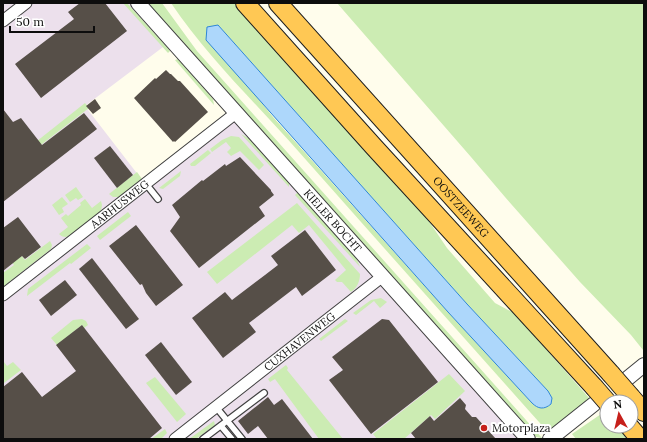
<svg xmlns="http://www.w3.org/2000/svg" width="647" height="442" viewBox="0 0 647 442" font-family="Lora,serif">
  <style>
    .industrial { fill: #ece0ec }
    .green { fill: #ccecb3; fill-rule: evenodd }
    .water { fill: #add7fb; stroke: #2e86d7 }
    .building { fill: #564f48 }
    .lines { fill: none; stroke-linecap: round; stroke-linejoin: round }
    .service-casing { stroke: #404040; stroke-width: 8 }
    .minor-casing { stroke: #404040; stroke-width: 13 }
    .tertiary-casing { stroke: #404040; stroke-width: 16 }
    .trunk-casing { stroke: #1e1e1e; stroke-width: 20 }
    .service { stroke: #fff; stroke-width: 5.5 }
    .minor { stroke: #fff; stroke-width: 11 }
    .tertiary { stroke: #fff; stroke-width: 14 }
    .trunk { stroke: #ffc854; stroke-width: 18 }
    .trunk-bridge-casing { stroke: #1e1e1e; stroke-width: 20; stroke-linecap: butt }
    .trunk-bridge { stroke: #ffc854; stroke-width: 18 }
    .poi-dot { fill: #c6201b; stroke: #fff; stroke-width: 1.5 }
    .labels { text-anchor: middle; stroke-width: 4; stroke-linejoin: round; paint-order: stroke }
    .street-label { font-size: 11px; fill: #0d0d0d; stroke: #fff }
    .poi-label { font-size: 11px; fill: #0d0d0d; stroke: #fff; text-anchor: start }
  </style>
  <rect width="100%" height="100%" fill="#fffdec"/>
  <polygon class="industrial" points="3,3 144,3 175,38 85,106 146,185 241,112 526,439 3,439"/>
  <g class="green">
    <polygon points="123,3 127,3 169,49 170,51 168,53"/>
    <polygon points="148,3 162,3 197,51 542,438 536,437"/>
    <path d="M 171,3 L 236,3 L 422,211 L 447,248 L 495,303 L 514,313 L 590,399 L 548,432 C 465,339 382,246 299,152 C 256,103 208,58 171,3 ZM 218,25 L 467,304 L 548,391 L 552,398 L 551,404 C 544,410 538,409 532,403 L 448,312 L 273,117 L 258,98 Z"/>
    <polygon points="337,3 644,3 644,349 643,350 631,335 580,282 505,197 471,157"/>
    <polygon points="178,59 213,99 214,105 175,60"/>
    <polygon points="85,103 89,108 3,174 3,168"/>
    <polygon points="241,134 250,139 289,182 289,187"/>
    <polygon points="231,136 239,137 264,165 259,170 240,151 231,156 227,152 231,148 226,142 212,152 210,149 222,140"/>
    <polygon points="208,150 211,153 195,166 191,166 190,164"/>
    <polygon points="181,171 180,176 163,189 159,188"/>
    <polygon points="137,172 142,179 119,197 113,197 109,194"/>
    <polygon points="76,187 83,197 78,200 76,198 70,202 65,195"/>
    <polygon points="298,192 356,257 360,267 295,195"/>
    <polygon points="62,197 68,204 62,208 64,212 59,215 52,205"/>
    <path d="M 85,199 L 92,208 L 101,201 L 102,205 L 101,211 L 69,236 C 65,238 62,237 59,234 L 68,227 L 61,218 L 66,214 L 68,216 L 81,205 L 80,203 Z"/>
    <path d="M 297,203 L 360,274 C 360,281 357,288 351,292 L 342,282 L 337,282 L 335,280 L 346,270 L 309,225 L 299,233 L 292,225 L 217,284 L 207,272 Z"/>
    <polygon points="128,212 131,216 100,240 97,236"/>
    <polygon points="3,233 25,260 50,241 52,245 51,249 3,287 3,273 14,265 3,251"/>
    <polygon points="87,244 91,248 71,264 70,263 27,296 28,289"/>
    <polygon points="381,298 387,302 380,308 374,301 356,315 353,313 371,300"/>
    <polygon points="82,319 86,321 88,325 84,328 82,325 57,345 51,338 73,320"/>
    <polygon points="345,319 348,321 321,341 319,339"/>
    <polygon points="4,362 7,366 13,362 21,370 4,383 3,383 3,363"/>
    <polygon points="286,365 288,368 287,370 343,439 319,439 275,379 270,382 268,379"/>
    <polygon points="449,374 465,391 435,419 431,415 404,439 377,439 373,434"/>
    <polygon points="155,377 186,414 177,422 146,383"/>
    <polygon points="604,412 607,415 607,426 617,426 628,439 576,439 572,434"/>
    <polygon points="214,421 215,425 196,439 189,439"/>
    <polygon points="165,429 167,433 161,439 151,439"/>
  </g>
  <path class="water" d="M 218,25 L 467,304 L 548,391 L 552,398 L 551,404 C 544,410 538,409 532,403 L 448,312 L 206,40 L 207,27 Z"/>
  <g class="building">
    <polygon points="80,3 105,3 127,31 41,98 15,64 74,19 68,12"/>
    <polygon points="166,70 170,74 171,74 178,81 180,81 208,112 175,142 174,141 173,142 134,98 155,78 156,79"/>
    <polygon points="95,99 101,108 93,114 86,106"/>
    <polygon points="3,109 13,122 21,118 42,145 84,113 97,129 3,202"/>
    <polygon points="110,146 133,175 117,188 94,158"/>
    <polygon points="240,157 271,190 271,191 274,195 259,207 265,216 199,268 170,231 180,217 172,205 202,180 203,181 225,164 226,166"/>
    <polygon points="18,217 41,247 25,259 22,256 3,271 3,228"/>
    <polygon points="136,225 183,285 156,306 146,293 142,284 140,285 109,246"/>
    <polygon points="305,230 336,270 302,296 296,287 249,323 256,332 223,358 192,318 225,292 232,300 265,275 278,265 271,256"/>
    <polygon points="92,258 139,319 126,329 79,269"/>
    <polygon points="65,280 77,295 51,316 39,300"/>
    <polygon points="382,319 389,320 438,382 371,434 329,380 343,370 332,357"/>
    <polygon points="82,325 162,428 149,439 3,439 3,387 22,372 42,397 76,371 56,345"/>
    <polygon points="161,342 192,382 176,395 145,355"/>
    <polygon points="268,397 274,405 282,399 313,439 268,439 258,426 248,434 238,421"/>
    <polygon points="460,398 466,405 465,409 472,417 476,417 496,439 416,439 411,433 430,416 434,421"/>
  </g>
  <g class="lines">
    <g class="service-casing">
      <g id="service">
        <polyline points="146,184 158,199"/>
        <polyline points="216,407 242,439"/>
        <polyline points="221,426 232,439"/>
        <polyline points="203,439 264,393"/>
      </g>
    </g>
    <g class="minor-casing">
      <g id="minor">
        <polyline points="3,21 26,3"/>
        <path id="s1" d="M 3,295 L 236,113"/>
        <path id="s2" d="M 175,439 L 383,276"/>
      </g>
    </g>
    <g class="tertiary-casing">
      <g id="tertiary">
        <path id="s3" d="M 138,3 L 528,439"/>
        <polyline points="628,378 644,365"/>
        <polyline points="550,439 594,404"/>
      </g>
    </g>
    <g class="trunk-casing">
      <g id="trunk">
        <polyline points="245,3 374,147 594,387"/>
        <path id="s4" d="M 278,3 L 611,374"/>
        <polyline points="631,397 644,412"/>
        <polyline points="629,426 640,439"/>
      </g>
    </g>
    <use href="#service" class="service"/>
    <use href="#minor" class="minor"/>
    <use href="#tertiary" class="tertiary"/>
    <use href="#trunk" class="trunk"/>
    <g class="trunk-bridge-casing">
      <g id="trunk-bridge">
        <polyline points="611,374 631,397"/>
        <polyline points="594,387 607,402"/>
      </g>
    </g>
    <use href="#trunk-bridge" class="trunk-bridge"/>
  </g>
  <circle class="poi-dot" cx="484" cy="428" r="4"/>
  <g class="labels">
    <g class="street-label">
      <text dy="4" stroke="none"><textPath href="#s1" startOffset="148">AARHUSWEG</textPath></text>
      <text dy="4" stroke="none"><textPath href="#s4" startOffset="274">OOSTZEEWEG</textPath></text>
      <text dy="4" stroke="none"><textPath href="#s3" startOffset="292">KIELER BOCHT</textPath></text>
      <text dy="4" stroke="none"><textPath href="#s2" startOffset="158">CUXHAVENWEG</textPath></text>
    </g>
    <g class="poi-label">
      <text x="492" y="432">Motorplaza</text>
    </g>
  </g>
  <rect width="647" height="442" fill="none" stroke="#0d0d0d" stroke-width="8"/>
  <g transform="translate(619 414) rotate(352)"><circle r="19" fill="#ffffff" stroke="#9e9e9e"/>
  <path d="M0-3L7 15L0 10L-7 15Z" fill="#c6201b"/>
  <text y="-6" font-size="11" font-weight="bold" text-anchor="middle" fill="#0d0d0d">N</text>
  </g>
  <path d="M10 26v6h84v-6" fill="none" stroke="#0d0d0d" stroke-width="2"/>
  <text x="16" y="26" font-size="12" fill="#0d0d0d" stroke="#ffffff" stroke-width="3" paint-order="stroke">50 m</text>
</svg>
